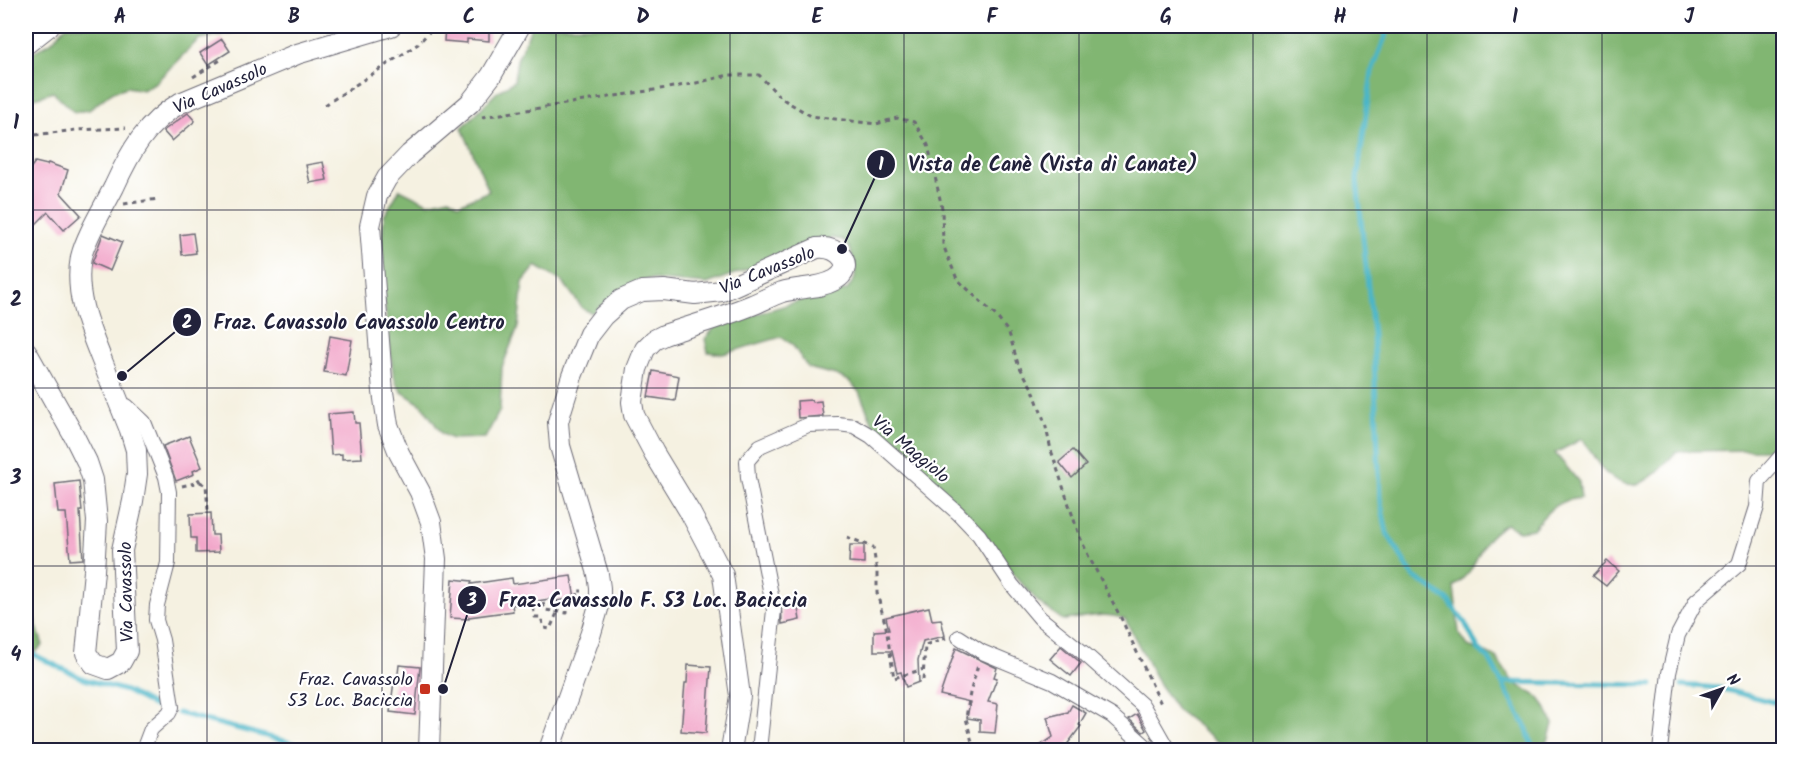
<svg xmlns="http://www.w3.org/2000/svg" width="1809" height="776" viewBox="0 0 1809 776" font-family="Kalam,sans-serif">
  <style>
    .forest { fill: #81b672; stroke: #526c56; stroke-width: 1.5 }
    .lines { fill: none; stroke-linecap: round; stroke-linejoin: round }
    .stream { stroke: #4bb6c7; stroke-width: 5 }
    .building { fill: #f2a7ca }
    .street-casing { stroke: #6c6a75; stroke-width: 16 }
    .secondary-casing { stroke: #6c6a75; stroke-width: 22 }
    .path { stroke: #6c6a75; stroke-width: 3; stroke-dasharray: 4.5 4.5; stroke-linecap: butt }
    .street { stroke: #fff; stroke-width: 14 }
    .secondary { stroke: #fff; stroke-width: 20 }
    .grid { fill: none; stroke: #22223b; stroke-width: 1.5; stroke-opacity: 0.55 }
    .poi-dot { fill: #c8321e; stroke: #fff; stroke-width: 2 }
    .labels { text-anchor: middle; stroke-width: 4.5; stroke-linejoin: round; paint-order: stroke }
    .street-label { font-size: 18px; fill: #22223b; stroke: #fff }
    .poi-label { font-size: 18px; fill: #22223b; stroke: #fff; text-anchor: end }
    .leader { fill: none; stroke: #22223b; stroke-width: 2 }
    .callout-dot { fill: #22223b; stroke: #fff; stroke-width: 2 }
    .mark-label { font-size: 18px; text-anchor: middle; font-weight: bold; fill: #fff }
    .callout-label { font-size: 20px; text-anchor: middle; font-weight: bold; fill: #22223b; stroke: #fff; stroke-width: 4.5; stroke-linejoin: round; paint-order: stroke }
    .neatline { fill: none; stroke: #22223b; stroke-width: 2 }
    .grid-label { font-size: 20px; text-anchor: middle; font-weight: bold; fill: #22223b }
  </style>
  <rect width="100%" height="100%" fill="#fff"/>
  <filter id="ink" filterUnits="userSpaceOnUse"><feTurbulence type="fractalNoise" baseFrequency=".0167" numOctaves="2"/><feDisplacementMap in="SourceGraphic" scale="12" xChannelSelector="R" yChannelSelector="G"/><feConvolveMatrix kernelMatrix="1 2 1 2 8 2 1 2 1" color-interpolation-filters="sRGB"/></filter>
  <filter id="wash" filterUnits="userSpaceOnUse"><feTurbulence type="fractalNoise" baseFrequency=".008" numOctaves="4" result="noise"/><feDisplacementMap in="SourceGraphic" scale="24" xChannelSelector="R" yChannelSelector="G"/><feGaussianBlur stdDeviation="1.35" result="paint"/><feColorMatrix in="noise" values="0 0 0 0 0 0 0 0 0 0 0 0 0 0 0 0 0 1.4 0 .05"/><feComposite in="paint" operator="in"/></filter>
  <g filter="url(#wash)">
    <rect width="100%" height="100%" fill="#f5f1e1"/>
    <g class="forest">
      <polygon points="66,26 258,26 255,28 199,39 156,82 143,90 127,87 112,92 89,110 74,112 53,92 26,101 26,56 51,42"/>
      <path d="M 532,26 L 1783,26 L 1783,437 L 1766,450 L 1677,451 C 1657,472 1638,500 1607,474 C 1597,466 1591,449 1582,439 L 1555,453 L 1579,482 L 1581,498 C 1554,501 1549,510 1533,529 L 1519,531 L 1506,524 C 1484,537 1482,549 1471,569 C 1467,576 1459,581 1454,587 L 1459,633 L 1468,646 L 1496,657 L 1513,682 L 1538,697 L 1547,709 L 1553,724 L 1549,738 L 1541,750 L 1226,750 L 1224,746 L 1177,710 L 1159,684 L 1125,619 C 1103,611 1086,618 1063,620 L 1039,603 L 1010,570 L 969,515 L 877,433 L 859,392 L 849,381 L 836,375 L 808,368 L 792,344 L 781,337 L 723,354 L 708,352 L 705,339 L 715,327 L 802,300 L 847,290 L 855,278 L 855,264 L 850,249 L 843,240 L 832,238 L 707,284 L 649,279 L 618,292 L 592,313 L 583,309 L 563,282 L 536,266 L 523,282 L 518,327 L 502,367 L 500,410 L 485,438 L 452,439 L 442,434 L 422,405 L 402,392 L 396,383 L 393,372 L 380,265 L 384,216 L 400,189 L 428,203 L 449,198 L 459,204 L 489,191 L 462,128 L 496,93 L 514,81 L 517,60 Z"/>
      <polygon points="26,595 43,645 26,661"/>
    </g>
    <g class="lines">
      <g class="stream">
        <polyline points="1387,26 1387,32 1372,71 1357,180 1373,334 1380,499 1387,533 1413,576 1448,600 1465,623 1478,649 1489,659 1527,729 1533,750"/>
        <polyline points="26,651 84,679 126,691 154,706 168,710"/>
        <polyline points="1501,682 1652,685"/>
        <polyline points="1682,685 1719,688 1784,705"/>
        <polyline points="178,713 319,750"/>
      </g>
    </g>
    <g id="blocks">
      <g class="building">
        <polygon points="445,26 489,26 489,41 467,39 467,43 444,41"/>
        <polygon points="222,39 230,51 208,65 200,53"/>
        <polygon points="188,113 195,121 172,141 163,131"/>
        <polygon points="35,162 47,165 48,163 68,170 61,193 81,215 64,230 48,212 26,234 26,174"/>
        <polygon points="323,162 327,180 310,183 306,165"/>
        <polygon points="193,233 196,253 182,255 180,235"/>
        <polygon points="103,234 122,242 110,271 92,263"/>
        <polygon points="330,336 352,340 346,376 324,372"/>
        <polygon points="653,371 679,376 675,401 648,397"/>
        <polygon points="811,400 812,402 821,401 823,416 798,418 797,401"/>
        <polygon points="354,412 355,423 359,423 362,458 342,459 342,454 331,455 328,414"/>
        <polygon points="189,436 202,467 193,471 194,474 176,481 163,446"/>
        <polygon points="1073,450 1086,465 1072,478 1059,462"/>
        <polygon points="79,481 82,511 80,511 83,559 70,560 66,513 58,513 55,484"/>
        <polygon points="211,513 212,535 218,535 219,552 196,553 196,538 191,538 190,514"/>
        <polygon points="850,545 864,545 864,563 849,562"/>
        <polygon points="1607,561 1619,571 1606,586 1593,576"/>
        <polygon points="571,576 575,598 550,602 550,599 512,605 513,611 469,617 469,619 450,618 453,579 472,581 471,584 512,578 513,584"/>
        <polygon points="796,597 800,620 782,624 781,600"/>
        <polygon points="929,607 932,620 941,619 945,636 923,641 918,660 919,682 906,687 901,672 897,673 892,651 874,651 874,631 889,630 886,617"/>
        <polygon points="1061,646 1081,663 1071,676 1050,659"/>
        <polygon points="956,648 997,668 994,677 997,678 988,702 998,704 995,733 980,732 980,720 967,718 970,702 940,695"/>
        <polygon points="399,665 420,667 415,715 390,712 394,681 397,682"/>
        <polygon points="688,665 711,667 706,733 681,731 685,683 687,683"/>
        <polygon points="1072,705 1086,713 1079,725 1081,726 1063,750 1034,750 1053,737 1047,717 1068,712"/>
        <polygon points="1137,714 1146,730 1143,732 1129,719"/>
      </g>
    </g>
  </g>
  <g filter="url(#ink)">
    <use href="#blocks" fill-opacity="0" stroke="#6c6a75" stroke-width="1.5"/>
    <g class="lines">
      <g class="street-casing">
        <g id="street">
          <polyline points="120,406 127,406 144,422 166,477 169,492 168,563 157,605 156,620 162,640 172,707 169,713 151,729 143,750"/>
          <polyline points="959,637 982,652 1052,681 1112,716 1150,750"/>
          <polyline points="759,750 774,610 748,478 747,461 760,446 808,425 838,424 854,426 871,436 958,513 979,535 1012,585 1040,618 1086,655 1143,706 1168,750"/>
          <polyline points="1660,750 1669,673 1678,635 1696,601 1739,564 1757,507 1759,481 1784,453"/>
        </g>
      </g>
      <g class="secondary-casing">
        <g id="secondary">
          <polyline points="26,44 49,26"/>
          <path d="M 26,351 L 74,436 L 87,462 L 93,480 L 97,521 L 94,571 L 86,653 L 94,664 L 108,669 L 121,662 L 127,651 L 122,550 L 133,501 L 137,474 L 136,450 L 130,430 C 121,408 112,385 103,363 C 89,328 74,295 81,257 C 86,236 104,207 114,187 C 130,152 146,123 180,103 L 297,54 L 391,26"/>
          <polyline points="429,750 436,559 431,522 420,492 399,453 388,425 383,392 370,226 377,196 387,178 410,154 470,103 491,76 520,26"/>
          <path d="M 549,750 L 591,633 L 600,602 L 600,588 L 598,574 L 560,446 L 558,422 L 562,408 L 572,376 L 589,334 L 603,316 L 621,300 L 642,291 L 664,290 L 695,294 L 722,291 L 817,248 C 841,245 856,268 835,280 C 819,289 799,287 782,292 C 771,296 762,301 752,305 C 723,317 693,325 664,335 L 654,340 L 645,349 L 637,369 L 632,402 L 634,415 L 654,453 L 691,514 L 723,575 L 740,696 L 731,750"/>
        </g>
      </g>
      <g class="path">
        <polyline points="193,77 222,59"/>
        <polyline points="325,105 418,44 430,31 429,26"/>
        <polyline points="482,117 692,84 729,75 759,75 781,98 811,116 876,124 897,118 914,122 928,145 942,208 943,245 957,279 996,316 1009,333 1018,364 1033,390 1045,423 1051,450 1079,535 1089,557 1121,618 1162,706"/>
        <polyline points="26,136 76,130 126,128"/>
        <polyline points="124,204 158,199"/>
        <polyline points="200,482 206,485 208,510"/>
        <polyline points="182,486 200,482 197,477"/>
        <polyline points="847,537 873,547 877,572 877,593 886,627 894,678 924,669"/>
        <polyline points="536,603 532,603 535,617 541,617 544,628 550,629 558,611"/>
        <polyline points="543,603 545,610 567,613 567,601 578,599 577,591 582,591"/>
        <polyline points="923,680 925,645 946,638"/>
        <polyline points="974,750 966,718 970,693 978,665"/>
      </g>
      <use href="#street" class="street"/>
      <use href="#secondary" class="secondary"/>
    </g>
  </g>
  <path class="grid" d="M 207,26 L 207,750M 382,26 L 382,750M 556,26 L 556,750M 730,26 L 730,750M 904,26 L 904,750M 1079,26 L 1079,750M 1253,26 L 1253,750M 1427,26 L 1427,750M 1602,26 L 1602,750M 26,210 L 1784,210M 26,388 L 1784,388M 26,566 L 1784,566"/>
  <rect class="poi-dot" x="419" y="683" width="12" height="12" rx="3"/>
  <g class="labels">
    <g class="street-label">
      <text transform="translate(220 88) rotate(-24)" y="6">Via Cavassolo</text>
      <text transform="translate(767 270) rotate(-22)" y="6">Via Cavassolo</text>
      <text transform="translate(911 449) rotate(40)" y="6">Via Maggiolo</text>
      <text transform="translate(126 592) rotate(-91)" y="6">Via Cavassolo</text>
    </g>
    <g class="poi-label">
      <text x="413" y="685">Fraz. Cavassolo<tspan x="413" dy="21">53 Loc. Baciccia</tspan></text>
    </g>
  </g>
  <path class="leader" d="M842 249L881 164M122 376L187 322M443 689L472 600"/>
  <g class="callout-dot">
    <circle cx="842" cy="249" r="6"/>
    <circle cx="122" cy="376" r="6"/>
    <circle cx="443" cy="689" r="6"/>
    <circle cx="881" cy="164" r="15"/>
    <circle cx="187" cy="322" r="15"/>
    <circle cx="472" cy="600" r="15"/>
  </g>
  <g class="mark-label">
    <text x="881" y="170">1</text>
    <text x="187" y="328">2</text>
    <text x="472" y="606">3</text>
  </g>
  <g class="callout-label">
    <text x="1053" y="171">Vista de Canè (Vista di Canate)</text>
    <text x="359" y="329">Fraz. Cavassolo Cavassolo Centro</text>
    <text x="653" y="607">Fraz. Cavassolo F. 53 Loc. Baciccia</text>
  </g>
  <rect width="1809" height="776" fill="none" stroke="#fff" stroke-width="66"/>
  <g transform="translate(1722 689) rotate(50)" stroke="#ffffff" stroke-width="4.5" paint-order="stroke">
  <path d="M0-4.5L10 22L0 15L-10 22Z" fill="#22223b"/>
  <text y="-9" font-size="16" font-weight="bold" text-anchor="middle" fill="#22223b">N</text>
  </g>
  <rect x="33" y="33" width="1743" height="710" class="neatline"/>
  <g class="grid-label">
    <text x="120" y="23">A</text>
    <text x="294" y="23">B</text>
    <text x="469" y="23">C</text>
    <text x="643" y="23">D</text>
    <text x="817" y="23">E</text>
    <text x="992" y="23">F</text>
    <text x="1166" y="23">G</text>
    <text x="1340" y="23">H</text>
    <text x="1515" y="23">I</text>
    <text x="1689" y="23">J</text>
    <text x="16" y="129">1</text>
    <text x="16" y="306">2</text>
    <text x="16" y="484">3</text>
    <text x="16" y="661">4</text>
  </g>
</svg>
